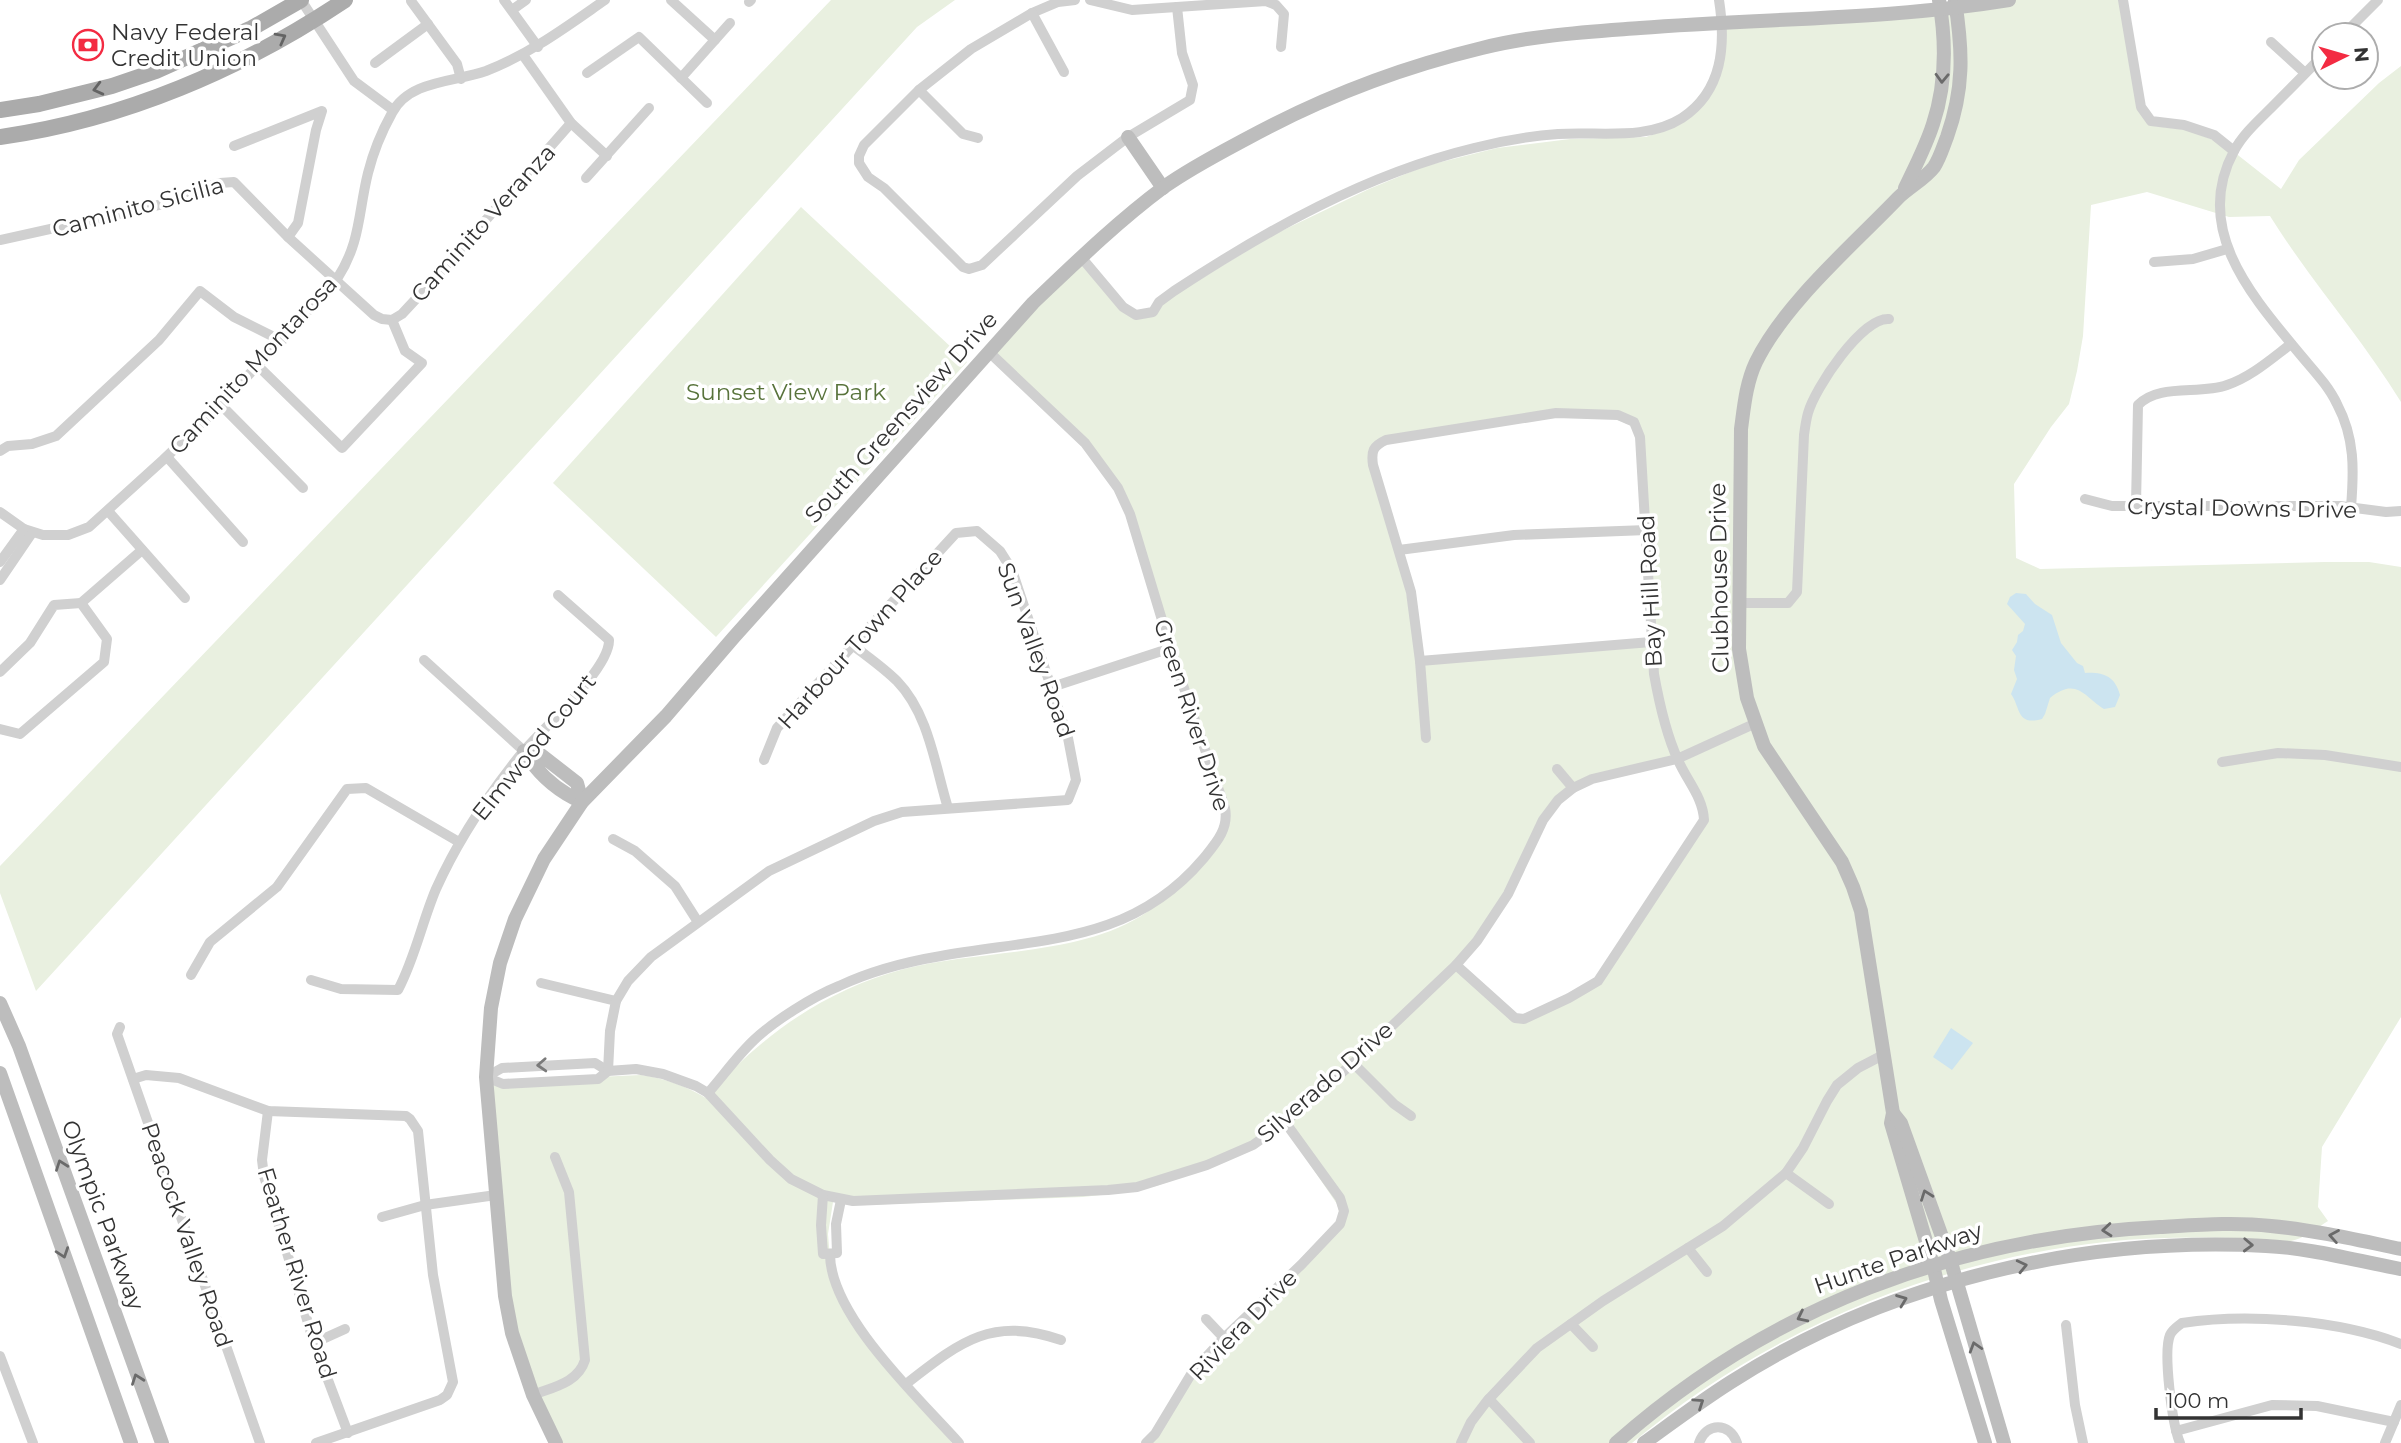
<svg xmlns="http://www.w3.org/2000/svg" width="2401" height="1443" viewBox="0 0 2401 1443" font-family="Montserrat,sans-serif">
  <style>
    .green { fill: #e9f0e0; fill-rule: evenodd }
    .water { fill: #cce4f0 }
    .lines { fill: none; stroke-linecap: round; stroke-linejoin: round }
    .street { stroke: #d0d0d0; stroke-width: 10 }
    .secondary { stroke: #bdbdbd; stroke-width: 14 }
    .primary { stroke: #ababab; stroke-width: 16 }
    .oneway { stroke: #636363 }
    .oneway2 { stroke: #6a6a6a }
    .oneway3 { stroke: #7a7a7a }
    .labels { text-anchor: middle; stroke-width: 7; stroke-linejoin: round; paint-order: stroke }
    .poi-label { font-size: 23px; fill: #333; stroke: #fff; text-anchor: start }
    .street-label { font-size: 23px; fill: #333; stroke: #fff }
    .park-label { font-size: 23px; fill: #58733b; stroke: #fff }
  </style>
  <rect width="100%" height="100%" fill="#fff"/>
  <g class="green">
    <polygon points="831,0 955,0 917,27 36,991 0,893 0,866"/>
    <path d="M 2012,0 L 2123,0 L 2142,112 L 2155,126 L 2187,130 L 2216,141 L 2234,152 L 2281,189 L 2299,160 L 2379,83 L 2401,66 L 2401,402 C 2361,337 2310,280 2270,216 L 2229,217 L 2147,192 L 2091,205 L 2083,336 L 2077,371 L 2069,404 L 2051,427 L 2014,484 L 2016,558 L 2040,569 L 2325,562 L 2369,562 L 2401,567 L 2401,1017 L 2322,1147 L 2318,1207 L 2328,1221 C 2318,1227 2303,1239 2291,1241 C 2277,1244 2254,1238 2238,1238 C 2194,1237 2150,1237 2105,1242 C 1933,1261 1766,1331 1632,1443 L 1151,1443 L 1196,1372 L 1335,1228 L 1339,1211 L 1337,1204 L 1283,1125 L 1210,1168 L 1156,1186 L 1127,1192 L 1083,1197 L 862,1205 L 833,1202 L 828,1234 L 831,1271 L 870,1341 L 952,1443 L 556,1443 L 515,1341 L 486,1082 L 641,1075 C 664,1078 686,1086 706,1098 C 760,1036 825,990 904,969 C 979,949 1082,957 1147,912 C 1155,906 1163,898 1171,891 C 1179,885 1189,878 1196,871 C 1207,856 1215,836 1224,819 L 1137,542 C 1128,520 1120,497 1107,478 C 1075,431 1030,395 989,357 L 1080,262 L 1140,316 L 1271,236 L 1369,189 L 1425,166 L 1497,148 L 1570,139 L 1646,137 L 1674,127 L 1718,72 L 1717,28 ZM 1557,415 L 1615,419 L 1630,425 L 1638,440 L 1649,646 L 1418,663 L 1406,591 L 1373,452 L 1385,444 ZM 1677,760 L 1701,811 L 1699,826 L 1585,992 L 1519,1018 L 1456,965 L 1506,898 L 1557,801 L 1595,778 Z"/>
    <polygon points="801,207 967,362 716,637 553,483"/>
  </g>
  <g class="water">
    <path d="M 2016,593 L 2026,594 L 2035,604 L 2052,615 L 2061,643 L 2077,663 L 2083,666 L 2085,673 C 2103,672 2115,676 2120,695 L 2115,707 L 2104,709 C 2085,698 2077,676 2050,698 L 2045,714 L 2042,719 C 2016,726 2021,708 2011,694 L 2017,679 L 2014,670 L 2016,656 L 2012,650 L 2017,642 L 2018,635 L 2023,631 L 2025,624 L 2007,604 L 2010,597 Z"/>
    <polygon points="1951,1028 1973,1043 1952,1070 1933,1057"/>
  </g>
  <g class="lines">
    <g class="street">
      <polyline points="301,0 354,81 393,110"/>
      <polyline points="504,0 538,47"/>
      <polyline points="671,0 715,40"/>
      <polyline points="1075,0 1058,2 1032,13 971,49 919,90 864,145 859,156 859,163 868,177 884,188 963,267 969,269 982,265 1077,176 1128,137 1190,100 1193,85 1182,53 1177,7"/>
      <polyline points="1090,0 1132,10 1266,1 1276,5 1284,14 1281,47"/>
      <polyline points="2123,0 2141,107 2151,121 2184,125 2214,135 2234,151"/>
      <polyline points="411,1 457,64 461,79"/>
      <polyline points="749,2 751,0"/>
      <polyline points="512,10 526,0"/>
      <polyline points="1032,13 1064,72"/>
      <polyline points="2343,35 2378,0"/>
      <polyline points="2271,42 2305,73"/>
      <path d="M 2324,54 C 2307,72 2289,90 2272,107 C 2258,121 2243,134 2234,151 C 2192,229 2252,296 2299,353 C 2313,370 2328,385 2337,404 C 2355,438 2354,470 2351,507"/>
      <polyline points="523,55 571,123 607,156"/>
      <polyline points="375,63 428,24"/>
      <polyline points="587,73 639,37 707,103"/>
      <polyline points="681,78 730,23"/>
      <polyline points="919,90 963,134 978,138"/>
      <polyline points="234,146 322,111 316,130 298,223 288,237"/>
      <polyline points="586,178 649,108"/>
      <polyline points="0,240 172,202 205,187 220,183 234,182 288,237 374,315 382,319 392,320"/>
      <path d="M 1081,257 L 1123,307 L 1136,315 L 1153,312 L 1159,302 L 1174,291 C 1267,230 1366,174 1474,148 C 1501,141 1529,136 1558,134 C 1598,131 1646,141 1682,118 C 1723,91 1726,45 1719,0"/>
      <polyline points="2154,262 2193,259 2227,249"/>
      <polyline points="392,320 402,314 428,286 571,123"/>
      <polyline points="258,366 342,448 422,363 405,351 392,320"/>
      <polyline points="221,405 303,488"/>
      <polyline points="0,451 8,446 32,444 56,436 159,340 200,291 234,317 282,341"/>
      <polyline points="167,457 243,542"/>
      <polyline points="2085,499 2112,506 2340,506 2386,512 2401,511"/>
      <path d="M 2136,505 L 2138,405 C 2159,383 2199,395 2227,385 C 2251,377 2271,359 2291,344"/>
      <polyline points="108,511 185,598"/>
      <path d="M 0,512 L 24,529 L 43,535 L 68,535 L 89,527 L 163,460 L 221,405 L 337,279 C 361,242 358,213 368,173 C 373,153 382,131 392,113 C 409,80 455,82 486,71 C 530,54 566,27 605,0"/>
      <polyline points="1399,550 1514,535 1647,530"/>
      <polyline points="0,562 24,529"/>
      <polyline points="0,580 32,533"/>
      <polyline points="81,603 142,550"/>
      <path d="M 1739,603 L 1788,603 L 1797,592 L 1804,435 C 1805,428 1806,420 1808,413 C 1815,388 1862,317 1889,319"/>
      <path d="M 854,646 C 868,657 884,668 897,681 C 929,714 935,766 948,808"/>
      <polyline points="424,660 524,751"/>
      <polyline points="1420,661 1651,642"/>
      <polyline points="0,672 30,643 54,605 81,603 107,639 104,662 20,734 0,729"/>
      <polyline points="1052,687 1171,648"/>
      <path d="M 1426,738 L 1420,661 L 1411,592 L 1373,465 C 1371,451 1373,446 1386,440 L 1556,413 L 1618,415 L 1634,422 L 1640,437 L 1654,674 C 1659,702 1666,734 1678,760 C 1687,781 1703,797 1704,820 L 1598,981 L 1569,998 L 1524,1019 L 1515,1018 L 1456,965"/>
      <polyline points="2222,762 2278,753 2325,755 2401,767"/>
      <polyline points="1557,769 1573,788"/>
      <polyline points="613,839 635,851 675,886 698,922"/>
      <polyline points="191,975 210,942 277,887 347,789 366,788 459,842"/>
      <path d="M 311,980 L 341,989 L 398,990 C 415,958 422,922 436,889 C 458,840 488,795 522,753 C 542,729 610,669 609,640 L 558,595"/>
      <polyline points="541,983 616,1001"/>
      <polyline points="120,1027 117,1034 260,1443"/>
      <polyline points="1353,1063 1394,1104 1411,1116"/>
      <polyline points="608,1071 595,1063 502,1068 486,1077 503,1084 598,1079 608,1071 636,1069 663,1074 696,1086 708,1093 770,1160 791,1179 823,1195 853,1201 1108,1190 1137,1187 1207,1165 1253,1145 1285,1122 1353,1063 1456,965 1477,941 1508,894 1543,820 1558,800 1573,788 1592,779 1677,759 1756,723"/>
      <polyline points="608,1071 610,1031 616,1001 628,981 651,957 769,871 874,821 902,812 1068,800 1076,780 1068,738 1012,570 1000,551 977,531 956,533 777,728 764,760"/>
      <polyline points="133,1079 146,1075 179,1078 268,1111 406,1116 410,1119 418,1131 433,1275 453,1382 447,1395 440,1400 316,1443"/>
      <path d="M 708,1093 C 723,1076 737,1056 754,1040 C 774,1021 812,997 839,986 C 871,971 905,962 941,956 C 1040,938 1131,944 1203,859 C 1216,843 1229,829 1225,808 L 1172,653 L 1130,514 L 1118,488 L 1085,443 L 989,352"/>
      <polyline points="268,1111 262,1160 264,1176 314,1343 348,1433"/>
      <polyline points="1786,1173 1829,1204"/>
      <polyline points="823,1195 821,1225 823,1254 837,1253 836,1224 841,1200"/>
      <polyline points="382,1217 425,1205 496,1195"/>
      <polyline points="1688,1248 1707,1272"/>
      <path d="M 830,1254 C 830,1316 919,1398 959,1443"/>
      <polyline points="1206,1319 1224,1338"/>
      <polyline points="1571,1324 1593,1347"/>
      <polyline points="2066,1325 2075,1405 2083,1443"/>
      <polyline points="314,1343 345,1329"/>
      <polyline points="0,1356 33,1443"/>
      <path d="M 906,1384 C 960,1342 991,1316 1061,1340"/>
      <path d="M 533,1395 C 553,1387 578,1383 585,1360 L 569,1192 L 555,1157"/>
      <polyline points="1489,1399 1530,1443"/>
      <polyline points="2176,1431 2272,1405 2317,1406 2394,1422"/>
      <polyline points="1146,1443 1155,1434 1193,1371 1224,1338 1301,1265 1340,1224 1344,1211 1340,1198 1285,1122"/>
      <polyline points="1461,1443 1471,1422 1487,1401 1537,1348 1603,1301 1723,1226 1786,1173 1803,1148 1827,1101 1837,1085 1858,1068 1883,1055"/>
      <path d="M 1699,1443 C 1706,1422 1730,1422 1737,1443"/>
      <path d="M 2180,1443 C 2172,1424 2163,1352 2170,1335 C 2173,1329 2177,1327 2182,1323 C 2248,1313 2339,1320 2401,1344"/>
      <polyline points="2385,1443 2401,1405"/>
    </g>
    <g class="secondary">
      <path d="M 1955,1 C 1963,52 1964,89 1947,137 C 1943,147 1940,158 1934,167 C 1925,179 1909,187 1898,198 C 1852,246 1785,303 1756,362 C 1746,383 1744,407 1741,429 L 1739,649 L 1747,698 L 1764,746 L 1842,862 L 1853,887 L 1861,911 L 1893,1113 L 1891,1123 L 1933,1265 L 1941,1300 L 1985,1443"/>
      <polyline points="1128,137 1163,188"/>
      <path d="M 1905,188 C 1915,167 1926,146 1933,124 C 1946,85 1946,40 1939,0"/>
      <path d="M 524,751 L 541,755 L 577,783 L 582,802 C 557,791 538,774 524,751 Z"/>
      <polyline points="0,1003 19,1046 162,1443"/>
      <polyline points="0,1073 131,1443"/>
      <polyline points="1893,1113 1901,1123 1950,1259 2004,1443"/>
      <path d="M 556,1443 L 533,1395 L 512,1333 L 505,1296 L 486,1077 L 491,1008 L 500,963 L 515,919 L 544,859 L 582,802 L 666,716 L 734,637 L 1033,303 C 1075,263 1117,222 1164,187 C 1189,169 1218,154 1246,139 C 1321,98 1399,68 1482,48 C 1533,35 1588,32 1640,28 C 1763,18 1887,20 2009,0"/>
      <path d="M 1616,1443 C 1769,1307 1956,1237 2160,1227 C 2197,1225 2234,1222 2271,1226 C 2314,1230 2358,1240 2401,1249"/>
      <path d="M 1644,1443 C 1673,1422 1701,1401 1731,1382 C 1887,1282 2081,1236 2266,1246 C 2311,1248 2357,1261 2401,1269"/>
    </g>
    <g class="primary">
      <polyline points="0,110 39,104 112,86 156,71 252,28 301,0"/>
      <path d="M 0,137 C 123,120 242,69 345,0"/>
    </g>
  </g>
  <defs><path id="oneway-chevron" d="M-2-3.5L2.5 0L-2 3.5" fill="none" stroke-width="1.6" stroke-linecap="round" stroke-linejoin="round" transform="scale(1.75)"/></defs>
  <g class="oneway">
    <use href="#oneway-chevron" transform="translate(281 38) rotate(-28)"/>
    <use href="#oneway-chevron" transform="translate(98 89) rotate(166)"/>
  </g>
  <g class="oneway2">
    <use href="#oneway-chevron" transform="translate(1942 78) rotate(92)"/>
    <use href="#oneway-chevron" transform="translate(61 1165) rotate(-110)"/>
    <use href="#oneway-chevron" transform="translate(1926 1195) rotate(-110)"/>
    <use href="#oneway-chevron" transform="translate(2107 1230) rotate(175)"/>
    <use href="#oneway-chevron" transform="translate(2334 1236) rotate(-170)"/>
    <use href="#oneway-chevron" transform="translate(2248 1245) rotate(2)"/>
    <use href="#oneway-chevron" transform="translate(63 1253) rotate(71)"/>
    <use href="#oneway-chevron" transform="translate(2022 1266) rotate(-13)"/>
    <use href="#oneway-chevron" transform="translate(1902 1300) rotate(-21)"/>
    <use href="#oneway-chevron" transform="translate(1802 1317) rotate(154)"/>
    <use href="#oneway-chevron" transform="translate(1975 1347) rotate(-107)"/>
    <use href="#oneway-chevron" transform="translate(137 1379) rotate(-110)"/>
    <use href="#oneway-chevron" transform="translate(1699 1403) rotate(-34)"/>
  </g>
  <use class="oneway3" href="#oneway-chevron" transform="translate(542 1065) rotate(177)"/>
  <defs>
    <g id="bank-ring" transform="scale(1.575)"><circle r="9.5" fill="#fff" stroke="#f32b42" stroke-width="1.5"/><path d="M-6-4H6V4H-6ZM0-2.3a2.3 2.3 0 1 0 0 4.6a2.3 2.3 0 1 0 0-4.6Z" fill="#f32b42"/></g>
  </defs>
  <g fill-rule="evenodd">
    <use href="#bank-ring" x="88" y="45"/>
  </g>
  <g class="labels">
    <g class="poi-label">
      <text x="111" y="40">Navy Federal<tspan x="111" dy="26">Credit Union</tspan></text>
    </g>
    <g class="street-label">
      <text transform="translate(138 207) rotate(-15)" y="8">Caminito Sicilia</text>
      <text transform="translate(483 223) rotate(-48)" y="8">Caminito Veranza</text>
      <text transform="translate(253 365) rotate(-47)" y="8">Caminito Montarosa</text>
      <text transform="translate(901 417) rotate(-48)" y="8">South Greensview Drive</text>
      <text transform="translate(2242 508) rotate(1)" y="8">Crystal Downs Drive</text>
      <text transform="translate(1719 578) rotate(-91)" y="8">Clubhouse Drive</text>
      <text transform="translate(1650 591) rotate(-93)" y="8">Bay Hill Road</text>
      <text transform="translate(860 639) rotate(-48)" y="8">Harbour Town Place</text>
      <text transform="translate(1036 650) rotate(70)" y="8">Sun Valley Road</text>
      <text transform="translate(1192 715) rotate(72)" y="8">Green River Drive</text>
      <text transform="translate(534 747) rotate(-51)" y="8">Elmwood Court</text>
      <text transform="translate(1325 1082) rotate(-41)" y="8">Silverado Drive</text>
      <text transform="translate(103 1215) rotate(70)" y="8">Olympic Parkway</text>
      <text transform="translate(187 1235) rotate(71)" y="8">Peacock Valley Road</text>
      <text transform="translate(1898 1258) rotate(-19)" y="8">Hunte Parkway</text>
      <text transform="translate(297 1273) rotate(73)" y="8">Feather River Road</text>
      <text transform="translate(1243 1325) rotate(-46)" y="8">Riviera Drive</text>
    </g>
    <g class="park-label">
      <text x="786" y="400">Sunset View Park</text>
    </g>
  </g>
  <g transform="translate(2345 56) rotate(85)"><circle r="33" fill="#ffffff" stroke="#adadad" stroke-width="2"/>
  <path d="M0-5L12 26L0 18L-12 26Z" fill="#f32b42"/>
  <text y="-10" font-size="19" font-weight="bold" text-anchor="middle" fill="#333333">N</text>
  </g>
  <path d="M2156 1408v10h145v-10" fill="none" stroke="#333333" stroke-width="3.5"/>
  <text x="2166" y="1408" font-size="21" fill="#333333" stroke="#ffffff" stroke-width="5" paint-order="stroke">100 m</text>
</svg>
